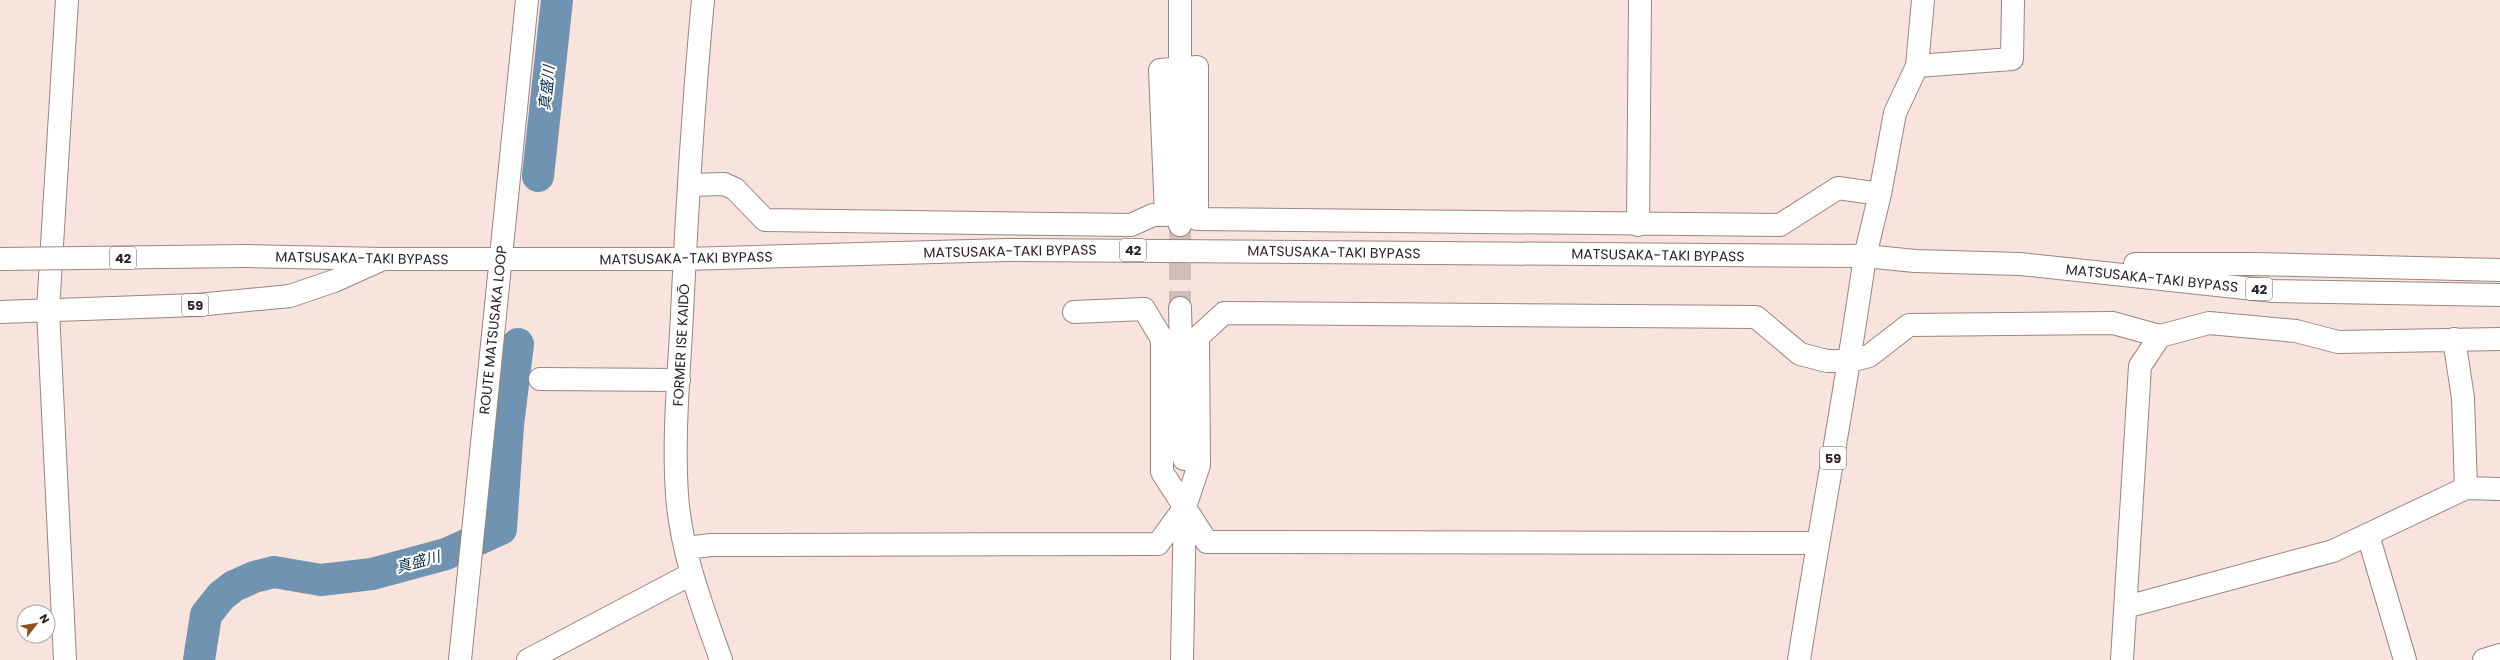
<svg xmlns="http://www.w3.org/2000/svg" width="2500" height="660" font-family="Poppins,'Noto Sans JP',sans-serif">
	<rect width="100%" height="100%" fill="#f8e4dc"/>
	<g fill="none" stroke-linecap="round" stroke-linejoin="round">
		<path stroke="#6f93b0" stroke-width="32" d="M 538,176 L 557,0
			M 199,660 L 206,615 L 221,596 L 234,586 L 254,577 L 274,572 L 321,580 L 372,574 L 446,554 L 501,529 L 508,425 L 518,344"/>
		<path stroke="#cfbdb7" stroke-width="22" stroke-dasharray="22 11" stroke-linecap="butt" d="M 1180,225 L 1180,308"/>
		<defs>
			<path id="minor" d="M 703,0 C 693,105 687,209 682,314 C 679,374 673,435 677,495 C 681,552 702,606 721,660
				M 1180,0 L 1180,225
				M 1917,66 L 2012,59 L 2013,0
				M 689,185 L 724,184 L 735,189 L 765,220 L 1131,225 L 1153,215 L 1166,215 L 1160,70 L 1197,67 L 1197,219 L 1780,225 L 1838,188 L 1880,194
				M 1638,225 L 1640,0
				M 1865,256 L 1880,194 L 1895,113 L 1917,66 L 1923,0
				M 1180,308 L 1184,459
				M 1074,312 L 1144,309 L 1162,339 L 1162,472 L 1207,542 L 1817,543
				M 2454,339 L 2463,398 L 2466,488
				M 540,379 L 679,380
				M 2368,535 L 2405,660
				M 686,548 L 711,545 L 1158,544 L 1185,507 L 1199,465 L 1198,337 L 1224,313 L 1756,317 L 1800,354 L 1827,361 L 1850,361 L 1869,356 L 1909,325 L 2113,323 L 2160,336 L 2209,323 L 2296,331 L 2338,342 L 2500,339
				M 2126,607 L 2333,551 L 2466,488 L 2500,489
				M 65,660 L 48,310 L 67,0
				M 528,660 L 691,574
				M 1182,660 L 1185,505
				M 2122,660 L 2140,366 L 2160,336
				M 2484,660 L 2500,655"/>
			<path id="major" d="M 0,312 L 197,305 L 290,296 L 334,281 L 383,259
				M 460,660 L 527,0
				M 1799,660 C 1820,525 1846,391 1865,256"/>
			<path id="highway" d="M 246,256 L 383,259 L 685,259 L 1007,250 L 1865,256 L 1915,261 L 2020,264 L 2273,291 L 2500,295
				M 2135,264 L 2253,264 L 2500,270"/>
		</defs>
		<use href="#minor" stroke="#98867f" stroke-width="24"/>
		<use href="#major" stroke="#98867f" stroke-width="24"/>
		<use href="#highway" stroke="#98867f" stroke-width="24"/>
		<use href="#minor" stroke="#fff" stroke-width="22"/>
		<use href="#major" stroke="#fff" stroke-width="22"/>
		<use href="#highway" stroke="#fff" stroke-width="22"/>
		<defs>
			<path id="highway-bridge" d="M 0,259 L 246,256"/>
		</defs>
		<use href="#highway-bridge" stroke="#98867f" stroke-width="24" stroke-linecap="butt"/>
		<use href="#highway-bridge" stroke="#fff" stroke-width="22"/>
	</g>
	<g text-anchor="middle" stroke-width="4" stroke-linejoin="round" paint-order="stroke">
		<g fill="#fff" stroke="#6b6564" stroke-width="1">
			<rect x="1120" y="239" width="26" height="22" rx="3"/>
			<rect x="110" y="247" width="26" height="22" rx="3"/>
			<rect x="2246" y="278" width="26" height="22" rx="3"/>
			<rect x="182" y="294" width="26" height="22" rx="3"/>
			<rect x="1820" y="447" width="26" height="22" rx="3"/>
		</g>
		<g font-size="13" font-weight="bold" fill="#2b2321">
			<text x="1133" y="255">42</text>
			<text x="123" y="263">42</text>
			<text x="2259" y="294">42</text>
			<text x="195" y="310">59</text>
			<text x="1833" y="463">59</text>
		</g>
		<g font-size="14" fill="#2b2321" stroke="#fff">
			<text transform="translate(1010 251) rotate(-1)" y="5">MATSUSAKA-TAKI BYPASS</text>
			<text transform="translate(1334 252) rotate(1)" y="5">MATSUSAKA-TAKI BYPASS</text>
			<text transform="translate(1658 255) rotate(1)" y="5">MATSUSAKA-TAKI BYPASS</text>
			<text transform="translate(362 258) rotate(1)" y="5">MATSUSAKA-TAKI BYPASS</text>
			<text transform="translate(686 258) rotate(-1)" y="5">MATSUSAKA-TAKI BYPASS</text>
			<text transform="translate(2152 278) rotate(6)" y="5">MATSUSAKA-TAKI BYPASS</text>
			<text transform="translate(493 330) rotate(-84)" y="5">ROUTE MATSUSAKA LOOP</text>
			<text transform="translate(681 345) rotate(-87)" y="5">FORMER ISE KAIDŌ</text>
		</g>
		<g font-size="15" font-style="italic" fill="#002c49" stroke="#fff">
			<text transform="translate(547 88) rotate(-84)" y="5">真盛川</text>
			<text transform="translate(418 562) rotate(-15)" y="5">真盛川</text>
		</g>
	</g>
	<g transform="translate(36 624) rotate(59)"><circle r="19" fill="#ffffff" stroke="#aaa7a6"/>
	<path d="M0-3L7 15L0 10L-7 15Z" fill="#91511a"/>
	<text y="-6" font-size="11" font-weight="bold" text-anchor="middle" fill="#2b2321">N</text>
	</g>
</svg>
